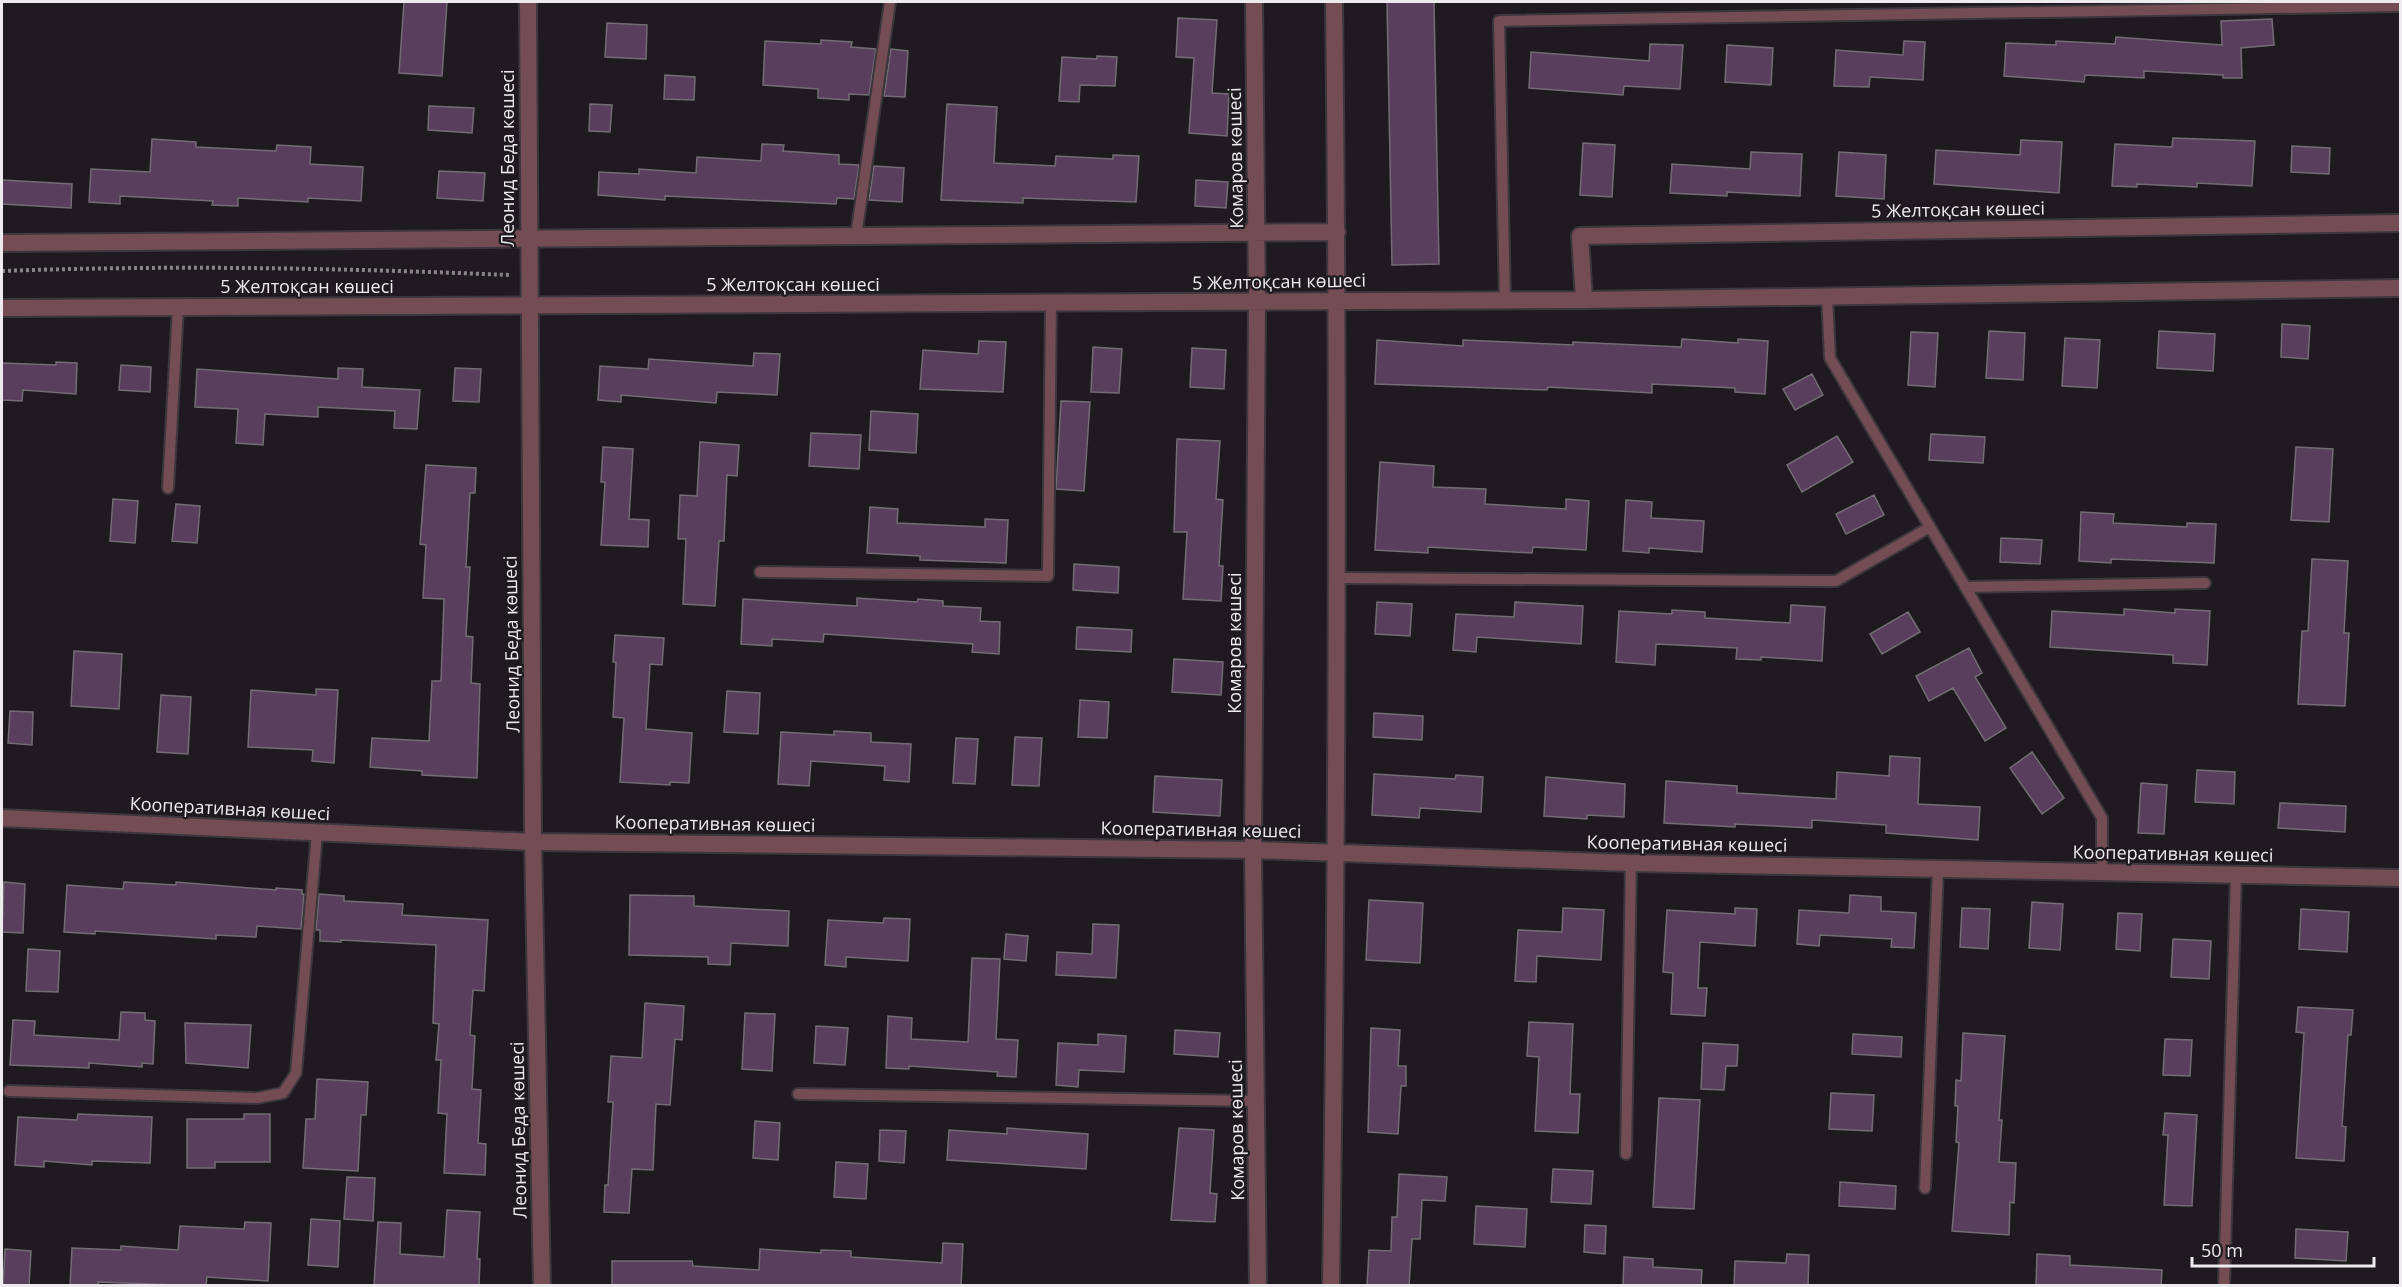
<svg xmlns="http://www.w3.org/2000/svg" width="2402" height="1287" font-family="'Open Sans',sans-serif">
	<rect width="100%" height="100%" fill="#1e1a1f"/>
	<path fill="#593e5e" stroke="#726d73" stroke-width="1.5" d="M 404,2 L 447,2 L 442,76 L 399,73 Z
		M 1387,2 L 1434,2 L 1439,264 L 1392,265 Z
		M 1178,18 L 1217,20 L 1212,93 L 1229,94 L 1227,136 L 1189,133 L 1194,58 L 1176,57 Z
		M 2272,19 L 2274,45 L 2241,48 L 2242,78 L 2223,78 L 2223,75 L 2144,71 L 2144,78 L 2085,75 L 2084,82 L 2004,76 L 2006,43 L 2056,45 L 2056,41 L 2115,44 L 2116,37 L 2222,45 L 2221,21 Z
		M 607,23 L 647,25 L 646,59 L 605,57 Z
		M 821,40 L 852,42 L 851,47 L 876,49 L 869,95 L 849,94 L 849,100 L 818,98 L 818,89 L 763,85 L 765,41 L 821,44 Z
		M 1904,41 L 1925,42 L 1923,80 L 1870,77 L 1869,87 L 1834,86 L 1836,50 L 1903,55 Z
		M 1650,44 L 1683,45 L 1680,89 L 1624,86 L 1623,95 L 1529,88 L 1531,52 L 1649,61 Z
		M 1727,45 L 1773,48 L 1771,85 L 1725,82 Z
		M 891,49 L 908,51 L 905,97 L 884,96 Z
		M 1097,56 L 1117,57 L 1115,86 L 1080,85 L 1079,102 L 1059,101 L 1062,57 L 1097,59 Z
		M 665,75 L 695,77 L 694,100 L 664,99 Z
		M 590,104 L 612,105 L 610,132 L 589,131 Z
		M 947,104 L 997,107 L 994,163 L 1055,166 L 1056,156 L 1113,159 L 1113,155 L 1139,156 L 1136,202 L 1023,198 L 1023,203 L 941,200 Z
		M 429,106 L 474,108 L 472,133 L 428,130 Z
		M 2173,138 L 2255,141 L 2252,186 L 2197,183 L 2197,187 L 2137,184 L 2137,187 L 2112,186 L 2115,144 L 2172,147 Z
		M 152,139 L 196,142 L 196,147 L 276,151 L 277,145 L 311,147 L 310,164 L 363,167 L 361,201 L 308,198 L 308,202 L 238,198 L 238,206 L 212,205 L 213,201 L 120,196 L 120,204 L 89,202 L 91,169 L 150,172 Z
		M 2021,140 L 2062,142 L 2059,193 L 1934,184 L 1936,150 L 2020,155 Z
		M 1583,143 L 1615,145 L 1612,197 L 1580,195 Z
		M 762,144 L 784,145 L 783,151 L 839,155 L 839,164 L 859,165 L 854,199 L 837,198 L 836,204 L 665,196 L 665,200 L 598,195 L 599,172 L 639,174 L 639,169 L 696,173 L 697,157 L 761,161 Z
		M 2292,146 L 2330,148 L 2329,174 L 2291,172 Z
		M 1751,152 L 1802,154 L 1800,196 L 1727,192 L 1727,196 L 1670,193 L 1672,164 L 1750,169 Z
		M 1839,152 L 1886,155 L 1884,199 L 1836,196 Z
		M 874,166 L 904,168 L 902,202 L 869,200 Z
		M 439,171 L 485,173 L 483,201 L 437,198 Z
		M 2,180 L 72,184 L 71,208 L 2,204 Z
		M 1196,180 L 1228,182 L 1226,208 L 1195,206 Z
		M 2282,324 L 2310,326 L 2308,359 L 2281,357 Z
		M 1989,331 L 2025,333 L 2023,380 L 1986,378 Z
		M 2159,331 L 2215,334 L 2213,371 L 2157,368 Z
		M 1911,332 L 1938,333 L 1935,387 L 1908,385 Z
		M 2065,338 L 2100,340 L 2097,388 L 2062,386 Z
		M 1682,339 L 1738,343 L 1738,339 L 1768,341 L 1765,394 L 1735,392 L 1735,388 L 1652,384 L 1652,393 L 1548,387 L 1547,390 L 1375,384 L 1377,340 L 1463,346 L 1463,340 L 1573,345 L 1573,342 L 1681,347 Z
		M 979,341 L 1006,342 L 1003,392 L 920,389 L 923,350 L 978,354 Z
		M 1093,347 L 1122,349 L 1119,393 L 1091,392 Z
		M 1192,348 L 1226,350 L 1224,389 L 1190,387 Z
		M 754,353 L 780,354 L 777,395 L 717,392 L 716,403 L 621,395 L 621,402 L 598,400 L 600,366 L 648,369 L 649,359 L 753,366 Z
		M 56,362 L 77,363 L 76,394 L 23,390 L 22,401 L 2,400 L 2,363 L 56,365 Z
		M 121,365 L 151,367 L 150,392 L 119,390 Z
		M 338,368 L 363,369 L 362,387 L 420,390 L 417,429 L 394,428 L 395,411 L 318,407 L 318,417 L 265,414 L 263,445 L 236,443 L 238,409 L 195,407 L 197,369 L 338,379 Z
		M 455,368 L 481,369 L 479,402 L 453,401 Z
		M 1812,374 L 1823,395 L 1795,410 L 1783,389 Z
		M 1061,401 L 1090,402 L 1084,491 L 1056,489 Z
		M 871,411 L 918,414 L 916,453 L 869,450 Z
		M 811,433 L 861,435 L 859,469 L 809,466 Z
		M 1931,434 L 1985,437 L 1983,463 L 1929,460 Z
		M 1837,436 L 1853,462 L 1802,492 L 1787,465 Z
		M 1177,439 L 1220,441 L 1216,499 L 1223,500 L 1219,566 L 1223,566 L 1221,601 L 1183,599 L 1187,532 L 1174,532 Z
		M 700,442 L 739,445 L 737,476 L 727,475 L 724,541 L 719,541 L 715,606 L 683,604 L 686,539 L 678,539 L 680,495 L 697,496 Z
		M 603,447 L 633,449 L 629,519 L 649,520 L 648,547 L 601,545 L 605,482 L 601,482 Z
		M 2296,447 L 2333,449 L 2329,522 L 2291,520 Z
		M 1380,462 L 1434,466 L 1433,487 L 1486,489 L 1485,504 L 1566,509 L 1566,499 L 1589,501 L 1586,550 L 1533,547 L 1532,553 L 1428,547 L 1428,553 L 1375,550 Z
		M 426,465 L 476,468 L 475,493 L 470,493 L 466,567 L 470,567 L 466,636 L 473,637 L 471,683 L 480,684 L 477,778 L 422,775 L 422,771 L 370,767 L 372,738 L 429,741 L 432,681 L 441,681 L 444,599 L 423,598 L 426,545 L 420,544 Z
		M 1874,495 L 1884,515 L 1846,534 L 1836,514 Z
		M 113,499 L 138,501 L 135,543 L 110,541 Z
		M 1626,500 L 1652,502 L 1651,518 L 1704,521 L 1702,552 L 1649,548 L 1649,553 L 1623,551 Z
		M 176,504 L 200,506 L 197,543 L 172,541 Z
		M 870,507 L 898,509 L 897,523 L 985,527 L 985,519 L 1008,520 L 1006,563 L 920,560 L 920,556 L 867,553 Z
		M 2081,512 L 2114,514 L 2113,523 L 2187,527 L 2187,523 L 2216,524 L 2214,563 L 2111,559 L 2111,563 L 2079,561 Z
		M 2001,538 L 2042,540 L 2040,564 L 2000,562 Z
		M 2312,559 L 2348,561 L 2344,633 L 2349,633 L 2345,706 L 2298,704 L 2302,631 L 2308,631 Z
		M 1074,564 L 1119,567 L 1118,593 L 1073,590 Z
		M 857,598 L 917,602 L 918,599 L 943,601 L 943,606 L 981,608 L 980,621 L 1000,622 L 999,654 L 972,652 L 973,644 L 824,634 L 823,642 L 772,639 L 772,646 L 741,644 L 743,599 L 857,606 Z
		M 1377,602 L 1412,604 L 1410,636 L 1375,634 Z
		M 1515,602 L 1583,606 L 1581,644 L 1477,637 L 1476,652 L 1453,650 L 1456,614 L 1514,617 Z
		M 1791,605 L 1825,607 L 1822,661 L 1761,657 L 1761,660 L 1736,659 L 1737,648 L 1656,644 L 1655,665 L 1616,662 L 1619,611 L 1672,614 L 1672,610 L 1705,612 L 1705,618 L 1790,623 Z
		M 2124,609 L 2175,613 L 2175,609 L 2210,611 L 2207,665 L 2173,663 L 2173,655 L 2050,647 L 2052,611 L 2124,615 Z
		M 1908,612 L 1920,632 L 1882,654 L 1870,634 Z
		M 1077,627 L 1132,630 L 1131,652 L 1076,649 Z
		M 615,635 L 664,638 L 662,665 L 650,664 L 646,729 L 692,733 L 689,783 L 670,782 L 670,785 L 620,782 L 624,718 L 613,717 L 616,662 L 613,662 Z
		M 1969,648 L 1982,673 L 1975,677 L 2006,728 L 1985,741 L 1953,688 L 1929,701 L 1916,676 Z
		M 74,651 L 122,654 L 119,709 L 71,706 Z
		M 1174,659 L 1223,662 L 1221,695 L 1172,692 Z
		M 316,689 L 338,690 L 334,763 L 312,761 L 313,750 L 248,747 L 251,690 L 316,695 Z
		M 727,691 L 760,693 L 758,734 L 724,732 Z
		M 161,695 L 191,697 L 188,754 L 157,752 Z
		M 1080,700 L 1109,702 L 1107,738 L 1078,737 Z
		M 10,711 L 33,712 L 32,745 L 8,743 Z
		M 1374,713 L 1423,716 L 1422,740 L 1373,737 Z
		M 834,731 L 871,733 L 871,742 L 911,744 L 909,782 L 884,780 L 885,766 L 811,761 L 809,786 L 778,784 L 781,732 L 834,735 Z
		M 1015,737 L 1042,738 L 1039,786 L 1012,785 Z
		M 956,738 L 978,739 L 975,784 L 953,783 Z
		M 2032,752 L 2064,798 L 2042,814 L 2010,768 Z
		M 1890,756 L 1920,758 L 1918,804 L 1980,807 L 1978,840 L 1886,833 L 1886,825 L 1812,820 L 1812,828 L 1735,824 L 1735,827 L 1664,823 L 1666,781 L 1737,786 L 1737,793 L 1836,799 L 1837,772 L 1889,776 Z
		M 2197,770 L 2235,772 L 2234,804 L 2195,802 Z
		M 1374,774 L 1455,779 L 1456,775 L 1483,777 L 1481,812 L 1420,808 L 1419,818 L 1372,815 Z
		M 1155,776 L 1222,780 L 1220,816 L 1153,812 Z
		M 1546,777 L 1625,784 L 1624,817 L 1587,815 L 1587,819 L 1544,816 Z
		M 2141,783 L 2167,785 L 2164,834 L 2138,833 Z
		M 2280,803 L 2346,806 L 2345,832 L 2278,828 Z
		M 4,882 L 25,884 L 23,933 L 2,932 Z
		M 124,882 L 176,885 L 176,882 L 276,890 L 276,888 L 302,890 L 302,894 L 304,894 L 301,929 L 257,926 L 256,937 L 216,935 L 216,939 L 95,931 L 95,934 L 64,932 L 67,885 L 123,889 Z
		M 319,894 L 344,896 L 344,901 L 403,904 L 402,915 L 488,920 L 484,991 L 473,990 L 470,1035 L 475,1036 L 472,1089 L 481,1090 L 478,1143 L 486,1144 L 485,1175 L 444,1173 L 447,1114 L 438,1113 L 441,1060 L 436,1060 L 439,1024 L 433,1023 L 436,945 L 341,940 L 341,942 L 320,941 L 320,930 L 316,930 Z
		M 630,895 L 694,896 L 694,906 L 789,911 L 788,946 L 731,943 L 730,965 L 708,964 L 708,957 L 629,955 Z
		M 1850,895 L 1881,897 L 1881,911 L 1916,913 L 1914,948 L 1891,947 L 1892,939 L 1820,935 L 1819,946 L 1797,944 L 1799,910 L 1849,913 Z
		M 1369,900 L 1423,903 L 1420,963 L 1366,960 Z
		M 2032,902 L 2063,904 L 2060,950 L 2029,948 Z
		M 1563,908 L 1604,910 L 1601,960 L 1537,956 L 1536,982 L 1515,981 L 1518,930 L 1562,932 Z
		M 1735,908 L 1757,909 L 1755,946 L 1700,942 L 1698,988 L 1707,988 L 1705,1016 L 1671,1014 L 1673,973 L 1663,972 L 1667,910 L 1735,914 Z
		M 1962,908 L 1990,909 L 1988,949 L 1960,947 Z
		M 2301,909 L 2349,912 L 2347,952 L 2299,949 Z
		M 2118,913 L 2142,914 L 2140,951 L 2116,949 Z
		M 884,918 L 910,919 L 908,961 L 846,957 L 846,967 L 825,965 L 828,920 L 883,923 Z
		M 1093,924 L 1119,925 L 1116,978 L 1056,975 L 1057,952 L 1092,954 Z
		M 1006,934 L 1028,936 L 1026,961 L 1004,959 Z
		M 2173,939 L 2211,941 L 2209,979 L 2171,977 Z
		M 28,949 L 60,951 L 58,992 L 26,991 Z
		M 972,958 L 1000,959 L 996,1039 L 1018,1040 L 1016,1077 L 997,1076 L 998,1072 L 909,1066 L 909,1069 L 886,1068 L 888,1016 L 912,1018 L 911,1039 L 968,1042 Z
		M 645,1003 L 684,1006 L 682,1040 L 675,1039 L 670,1105 L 656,1104 L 653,1170 L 632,1169 L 629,1213 L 604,1212 L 605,1185 L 608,1185 L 613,1102 L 608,1102 L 611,1056 L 642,1058 Z
		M 2298,1007 L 2353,1010 L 2351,1035 L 2348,1035 L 2342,1126 L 2346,1127 L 2344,1161 L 2296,1158 L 2304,1033 L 2296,1032 Z
		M 121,1012 L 145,1013 L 145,1020 L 155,1021 L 153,1064 L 142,1063 L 142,1067 L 89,1063 L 89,1068 L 10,1065 L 13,1020 L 35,1021 L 34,1035 L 119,1040 Z
		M 745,1013 L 775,1014 L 772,1071 L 742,1069 Z
		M 1529,1022 L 1573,1024 L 1570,1094 L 1580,1094 L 1578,1133 L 1535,1131 L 1539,1057 L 1527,1056 Z
		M 185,1023 L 251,1025 L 248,1068 L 186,1063 Z
		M 816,1026 L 848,1028 L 845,1065 L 814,1063 Z
		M 1371,1028 L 1400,1030 L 1398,1066 L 1406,1066 L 1406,1086 L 1401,1086 L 1398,1134 L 1368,1132 Z
		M 1175,1030 L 1220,1033 L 1218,1057 L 1174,1054 Z
		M 1963,1033 L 2005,1036 L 1999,1120 L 2002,1120 L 1999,1162 L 2016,1163 L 2014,1203 L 2010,1202 L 2009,1235 L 1952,1231 L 1959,1143 L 1956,1142 L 1958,1106 L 1955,1106 L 1956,1080 L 1961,1081 Z
		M 1098,1034 L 1126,1036 L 1124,1072 L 1079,1070 L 1078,1087 L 1056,1085 L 1058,1043 L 1098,1045 Z
		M 1853,1034 L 1902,1037 L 1901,1057 L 1852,1054 Z
		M 2165,1039 L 2192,1040 L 2190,1076 L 2163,1075 Z
		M 1703,1043 L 1738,1045 L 1737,1066 L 1726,1066 L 1724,1090 L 1701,1089 Z
		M 317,1079 L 368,1082 L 366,1115 L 361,1115 L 358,1171 L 303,1168 L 306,1119 L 315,1119 Z
		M 1831,1093 L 1874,1095 L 1872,1131 L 1829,1129 Z
		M 1659,1098 L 1700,1100 L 1694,1209 L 1653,1207 Z
		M 2165,1113 L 2197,1115 L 2192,1206 L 2164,1205 L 2168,1135 L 2163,1135 Z
		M 78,1114 L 152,1117 L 150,1163 L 92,1161 L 92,1165 L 44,1161 L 44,1167 L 15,1165 L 18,1117 L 77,1120 Z
		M 244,1114 L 270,1114 L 270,1162 L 215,1162 L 215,1168 L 187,1168 L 187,1119 L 244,1119 Z
		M 755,1121 L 780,1123 L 778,1160 L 753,1158 Z
		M 1007,1128 L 1088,1134 L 1086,1169 L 947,1160 L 949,1130 L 1007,1134 Z
		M 1179,1128 L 1214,1130 L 1210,1193 L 1217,1194 L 1215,1222 L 1171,1220 Z
		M 880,1130 L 906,1131 L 904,1163 L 879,1161 Z
		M 836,1162 L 868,1164 L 866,1199 L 834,1197 Z
		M 1553,1169 L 1593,1171 L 1591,1204 L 1551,1202 Z
		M 1399,1174 L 1447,1177 L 1445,1201 L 1422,1200 L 1420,1239 L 1412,1239 L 1409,1286 L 1367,1286 L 1369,1250 L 1391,1251 L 1392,1217 L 1397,1217 Z
		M 347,1177 L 375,1178 L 373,1221 L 344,1219 Z
		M 1840,1182 L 1896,1186 L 1895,1209 L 1839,1206 Z
		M 1476,1206 L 1527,1209 L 1525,1247 L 1474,1244 Z
		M 447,1210 L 480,1212 L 477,1259 L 480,1259 L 479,1286 L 374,1286 L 378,1222 L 401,1223 L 400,1254 L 444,1257 Z
		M 311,1219 L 340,1221 L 338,1267 L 308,1265 Z
		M 245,1222 L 271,1223 L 268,1281 L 207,1277 L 206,1286 L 98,1282 L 98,1286 L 70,1286 L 72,1248 L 121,1250 L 121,1246 L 178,1250 L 180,1226 L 244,1229 Z
		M 1585,1225 L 1606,1226 L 1605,1254 L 1584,1252 Z
		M 2296,1229 L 2348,1232 L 2346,1261 L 2295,1258 Z
		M 943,1243 L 963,1244 L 961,1286 L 612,1286 L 612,1261 L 692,1261 L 693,1266 L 759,1270 L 760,1249 L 821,1253 L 821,1250 L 851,1251 L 851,1257 L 942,1263 Z
		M 5,1249 L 31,1251 L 29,1286 L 3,1285 Z
		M 1787,1254 L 1809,1255 L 1808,1286 L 1734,1286 L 1735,1261 L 1786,1263 Z
		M 2037,1254 L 2070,1256 L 2070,1265 L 2162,1270 L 2161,1286 L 2036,1286 Z
		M 1624,1257 L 1653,1259 L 1653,1267 L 1702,1270 L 1701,1286 L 1623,1286 Z"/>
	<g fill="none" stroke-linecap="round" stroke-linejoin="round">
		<defs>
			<path id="service" d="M 856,236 L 890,2
				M 1827,296 L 1830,358 L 2102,818 L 2102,872
				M 1505,300 L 1499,21 L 2400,6
				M 168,488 L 178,307
				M 760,572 L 1048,576 L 1051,303
				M 1337,578 L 1836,581 L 1930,527
				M 1965,587 L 2205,583
				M 9,1091 L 257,1098 L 283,1093 L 296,1073 L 317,833
				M 798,1094 L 1256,1101
				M 1626,1154 L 1631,863
				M 1925,1188 L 1938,869
				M 2224,1286 L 2236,875"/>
			<path id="minor" d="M 1254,2 L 1257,302 L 1253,850 L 1258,1286
				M 2,243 L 1337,232
				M 1584,300 L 1580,236 L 2400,223
				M 2,308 L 1584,300 L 2400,288
				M 2,818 L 533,842 L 1253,850 L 1631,863 L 2400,878
				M 1331,1286 C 1337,857 1339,430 1334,2"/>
			<path id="tertiary" d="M 528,2 L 533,842 L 542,1286"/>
		</defs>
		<use href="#service" stroke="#3b373c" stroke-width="14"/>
		<use href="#minor" stroke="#3b373c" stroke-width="20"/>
		<use href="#tertiary" stroke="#3b373c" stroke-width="20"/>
		<path stroke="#888589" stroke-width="4" stroke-dasharray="3 3" stroke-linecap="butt" d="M 2,271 C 171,265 340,268 509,275"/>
		<use href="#service" stroke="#744c54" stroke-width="10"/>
		<use href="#minor" stroke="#744c54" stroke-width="16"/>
		<use href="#tertiary" stroke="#744c54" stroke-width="16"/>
	</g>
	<g text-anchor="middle" stroke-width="4.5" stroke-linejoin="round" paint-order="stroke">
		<g font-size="18" fill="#eeebee" stroke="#1e1a1f">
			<text transform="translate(508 158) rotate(-90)" y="6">Леонид Беда көшесі</text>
			<text transform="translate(1236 158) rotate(-91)" y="6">Комаров көшесі</text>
			<text transform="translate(1958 210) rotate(-1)" y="6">5 Желтоқсан көшесі</text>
			<text transform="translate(1279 282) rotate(-1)" y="6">5 Желтоқсан көшесі</text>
			<text x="793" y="291">5 Желтоқсан көшесі</text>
			<text x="307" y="293">5 Желтоқсан көшесі</text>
			<text transform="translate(1235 643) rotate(-90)" y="6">Комаров көшесі</text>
			<text transform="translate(512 644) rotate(-91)" y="6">Леонид Беда көшесі</text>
			<text transform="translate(230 809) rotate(3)" y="6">Кооперативная көшесі</text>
			<text transform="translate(715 824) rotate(1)" y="6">Кооперативная көшесі</text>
			<text transform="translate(1201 830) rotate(1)" y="6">Кооперативная көшесі</text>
			<text transform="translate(1687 844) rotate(1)" y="6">Кооперативная көшесі</text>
			<text transform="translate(2173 854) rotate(1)" y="6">Кооперативная көшесі</text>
			<text transform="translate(519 1130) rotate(-91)" y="6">Леонид Беда көшесі</text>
			<text transform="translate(1237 1130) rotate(-91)" y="6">Комаров көшесі</text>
		</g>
	</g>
	<rect width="2402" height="1287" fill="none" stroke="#eeebee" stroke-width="6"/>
	<path d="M2192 1257v9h182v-9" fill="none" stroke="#eeebee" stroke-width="3"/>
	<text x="2201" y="1257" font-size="18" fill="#eeebee" stroke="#1e1a1f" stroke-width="4.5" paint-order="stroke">50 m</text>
</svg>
